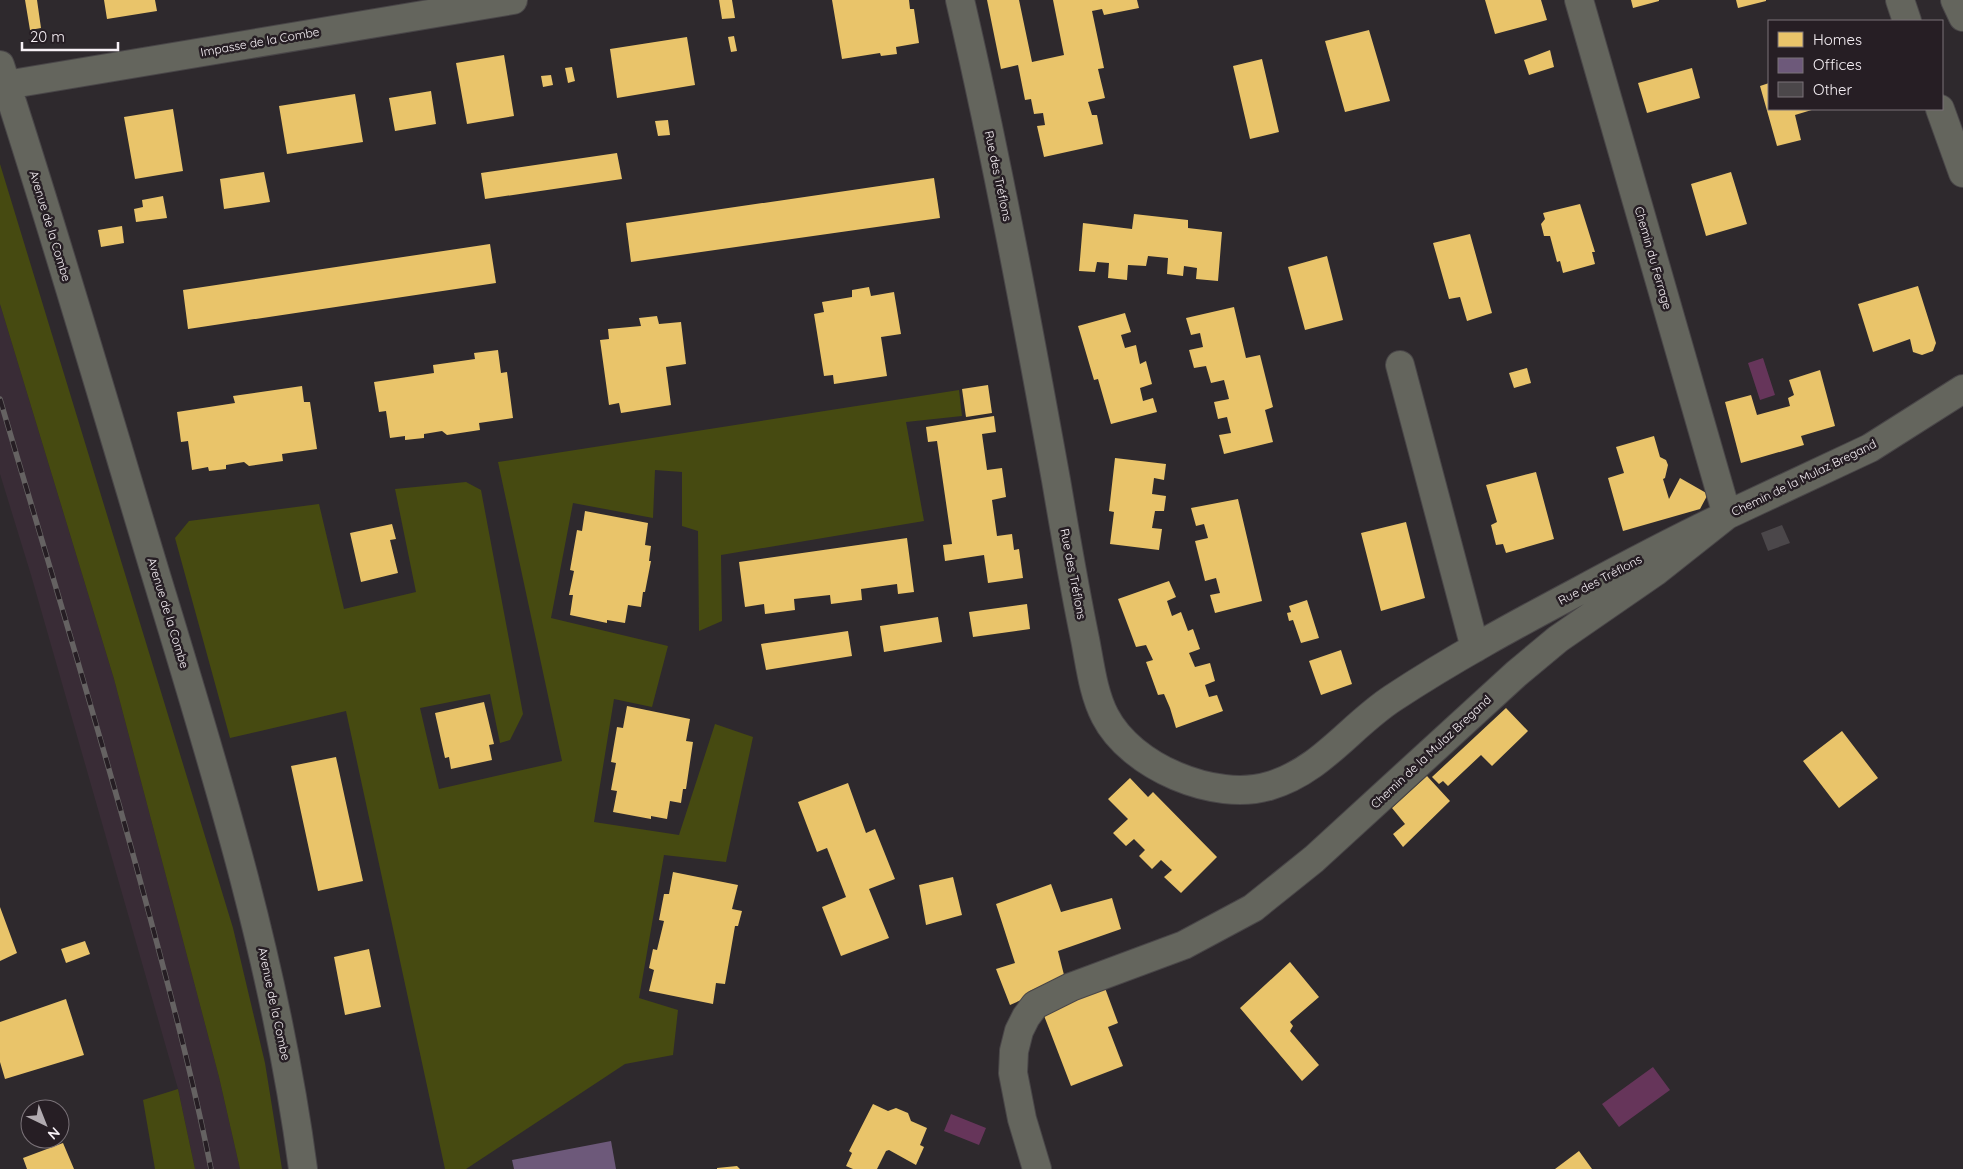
<svg xmlns="http://www.w3.org/2000/svg" width="1963" height="1169" font-family="Quicksand,sans-serif">
	<rect width="100%" height="100%" fill="#2e292d"/>
	<path fill="#392c36" d="M 0,304 L 114,679 L 219,1077 L 240,1169 L 195,1169 L 178,1089 L 31,575 L 0,474 Z"/>
	<path fill="#464a11" d="M 0,164 L 233,928 L 265,1063 L 282,1169 L 240,1169 L 219,1077 L 114,679 L 0,304 Z
		M 959,390 L 962,416 L 906,422 L 924,521 L 721,555 L 722,621 L 699,631 L 698,531 L 682,526 L 682,472 L 655,470 L 653,518 L 573,503 L 551,618 L 668,646 L 652,707 L 614,699 L 594,822 L 679,835 L 715,724 L 753,737 L 726,862 L 664,855 L 639,998 L 678,1010 L 673,1055 L 625,1064 L 466,1169 L 445,1169 L 346,711 L 230,738 L 175,538 L 189,521 L 319,504 L 344,609 L 416,592 L 395,489 L 466,482 L 481,490 L 523,714 L 510,740 L 500,743 L 490,694 L 420,708 L 439,789 L 562,761 L 498,462 Z
		M 178,1089 L 195,1169 L 155,1169 L 143,1100 Z"/>
	<path fill="#66355a" d="M 1763,358 L 1775,395 L 1760,400 L 1748,363 Z
		M 1653,1067 L 1670,1090 L 1619,1127 L 1602,1104 Z
		M 951,1114 L 986,1128 L 979,1145 L 944,1131 Z"/>
	<path fill="#e9c46a" d="M 25,0 L 37,0 L 41,28 L 30,30 Z
		M 104,0 L 155,0 L 157,11 L 107,19 Z
		M 719,0 L 732,0 L 735,18 L 722,19 Z
		M 832,0 L 909,0 L 910,9 L 914,9 L 919,43 L 896,47 L 897,54 L 881,56 L 880,53 L 842,59 Z
		M 987,0 L 1019,0 L 1032,62 L 1064,55 L 1053,0 L 1137,0 L 1139,8 L 1104,15 L 1102,9 L 1092,11 L 1104,68 L 1098,69 L 1105,98 L 1088,102 L 1092,115 L 1097,115 L 1103,144 L 1044,157 L 1037,126 L 1045,125 L 1043,113 L 1034,114 L 1031,99 L 1025,100 L 1018,65 L 1001,69 Z
		M 1485,0 L 1541,0 L 1547,20 L 1495,34 Z
		M 1631,0 L 1659,0 L 1659,1 L 1633,8 Z
		M 1736,0 L 1766,0 L 1766,1 L 1738,8 Z
		M 1369,30 L 1390,101 L 1345,112 L 1325,41 Z
		M 734,36 L 737,51 L 731,52 L 728,37 Z
		M 687,37 L 695,85 L 617,98 L 610,49 Z
		M 1550,50 L 1554,67 L 1529,75 L 1524,60 Z
		M 504,55 L 514,116 L 467,124 L 456,63 Z
		M 1262,59 L 1279,132 L 1250,139 L 1233,66 Z
		M 572,67 L 575,81 L 568,83 L 565,68 Z
		M 1692,68 L 1700,98 L 1647,113 L 1638,83 Z
		M 551,75 L 553,85 L 543,87 L 541,76 Z
		M 1769,83 L 1769,109 L 1815,109 L 1795,115 L 1801,140 L 1777,146 L 1760,86 Z
		M 431,91 L 436,124 L 395,131 L 389,98 Z
		M 355,94 L 363,142 L 287,154 L 279,106 Z
		M 173,109 L 183,171 L 135,179 L 124,117 Z
		M 668,120 L 670,135 L 658,136 L 655,121 Z
		M 617,153 L 622,179 L 485,199 L 481,173 Z
		M 264,172 L 270,202 L 224,209 L 220,179 Z
		M 1731,172 L 1747,224 L 1706,236 L 1691,184 Z
		M 934,178 L 940,218 L 631,262 L 626,223 Z
		M 163,196 L 167,218 L 136,222 L 134,209 L 143,207 L 142,200 Z
		M 1580,204 L 1595,252 L 1592,252 L 1595,264 L 1563,273 L 1560,261 L 1557,262 L 1550,236 L 1544,236 L 1541,224 L 1545,219 L 1543,213 Z
		M 1134,214 L 1188,220 L 1188,228 L 1222,232 L 1218,281 L 1196,279 L 1197,268 L 1184,266 L 1183,276 L 1167,274 L 1168,258 L 1148,256 L 1146,266 L 1128,265 L 1127,280 L 1108,278 L 1109,263 L 1097,262 L 1095,272 L 1079,271 L 1083,223 L 1132,229 Z
		M 122,226 L 124,243 L 101,247 L 98,230 Z
		M 1470,234 L 1492,313 L 1467,321 L 1460,297 L 1449,299 L 1433,243 Z
		M 490,244 L 496,283 L 188,329 L 183,290 Z
		M 1327,256 L 1343,320 L 1305,330 L 1288,267 Z
		M 1918,286 L 1936,343 L 1933,351 L 1922,355 L 1913,352 L 1910,339 L 1873,352 L 1858,304 Z
		M 869,287 L 871,296 L 894,292 L 901,334 L 881,337 L 887,376 L 834,384 L 833,375 L 824,376 L 814,314 L 824,312 L 822,302 L 852,297 L 852,290 Z
		M 1234,307 L 1246,358 L 1260,355 L 1273,407 L 1265,410 L 1273,442 L 1224,454 L 1219,435 L 1231,433 L 1227,417 L 1218,419 L 1214,402 L 1229,399 L 1224,380 L 1211,383 L 1206,366 L 1194,368 L 1189,350 L 1203,347 L 1200,333 L 1191,335 L 1186,318 Z
		M 1125,313 L 1131,332 L 1121,335 L 1125,348 L 1136,345 L 1140,364 L 1146,361 L 1152,384 L 1140,388 L 1143,401 L 1153,398 L 1157,412 L 1111,424 L 1098,379 L 1094,380 L 1078,326 Z
		M 657,316 L 659,324 L 681,322 L 686,364 L 666,367 L 671,405 L 621,413 L 619,403 L 609,405 L 600,340 L 609,339 L 608,329 L 641,326 L 639,318 Z
		M 498,350 L 501,373 L 507,372 L 513,418 L 479,423 L 480,430 L 447,435 L 442,431 L 424,434 L 424,438 L 405,440 L 405,436 L 390,438 L 386,411 L 379,412 L 374,382 L 434,373 L 433,365 L 475,359 L 474,353 Z
		M 1527,368 L 1531,383 L 1514,388 L 1509,373 Z
		M 1820,370 L 1835,426 L 1801,436 L 1804,445 L 1741,463 L 1725,402 L 1751,395 L 1757,415 L 1790,406 L 1788,398 L 1794,395 L 1789,380 Z
		M 988,385 L 992,413 L 966,417 L 962,389 Z
		M 302,386 L 304,402 L 310,402 L 317,449 L 282,454 L 283,461 L 249,466 L 244,462 L 226,465 L 226,469 L 209,471 L 208,467 L 192,470 L 188,441 L 181,442 L 177,412 L 235,403 L 233,396 Z
		M 994,416 L 996,432 L 982,434 L 987,470 L 1002,468 L 1006,497 L 992,500 L 997,536 L 1012,534 L 1014,550 L 1019,549 L 1023,578 L 988,583 L 984,555 L 945,561 L 943,545 L 952,544 L 937,441 L 928,442 L 926,427 Z
		M 1654,436 L 1660,457 L 1666,460 L 1668,465 L 1665,478 L 1663,479 L 1669,499 L 1680,478 L 1708,494 L 1700,509 L 1623,531 L 1608,478 L 1624,473 L 1616,447 Z
		M 1115,458 L 1166,464 L 1164,480 L 1154,478 L 1152,494 L 1166,496 L 1164,511 L 1155,511 L 1152,528 L 1162,529 L 1159,550 L 1110,544 L 1114,512 L 1109,511 Z
		M 1536,472 L 1554,539 L 1506,553 L 1503,544 L 1496,545 L 1491,525 L 1497,522 L 1486,485 Z
		M 1238,499 L 1262,601 L 1215,613 L 1210,595 L 1220,593 L 1216,578 L 1205,581 L 1195,541 L 1208,538 L 1204,524 L 1196,526 L 1191,508 Z
		M 585,511 L 648,523 L 645,545 L 651,546 L 649,561 L 651,561 L 645,592 L 643,592 L 641,607 L 628,605 L 625,623 L 607,620 L 607,623 L 570,615 L 573,595 L 569,595 L 574,571 L 570,570 L 577,530 L 582,531 Z
		M 1406,522 L 1425,598 L 1381,611 L 1361,533 Z
		M 392,524 L 396,539 L 390,540 L 398,573 L 361,582 L 350,533 Z
		M 907,538 L 914,592 L 898,594 L 897,584 L 861,589 L 862,600 L 831,604 L 830,595 L 794,599 L 795,610 L 765,614 L 764,604 L 745,607 L 739,562 Z
		M 1169,581 L 1176,597 L 1167,601 L 1172,616 L 1181,612 L 1188,631 L 1193,629 L 1200,649 L 1189,653 L 1195,667 L 1210,663 L 1215,681 L 1205,685 L 1209,697 L 1217,695 L 1223,711 L 1176,728 L 1170,708 L 1164,694 L 1158,695 L 1146,662 L 1153,660 L 1146,645 L 1136,647 L 1118,599 Z
		M 1307,600 L 1319,638 L 1301,643 L 1293,620 L 1289,621 L 1287,613 L 1291,612 L 1289,606 Z
		M 1027,604 L 1030,629 L 973,637 L 969,612 Z
		M 938,617 L 942,642 L 884,652 L 880,626 Z
		M 848,631 L 852,656 L 766,670 L 761,644 Z
		M 1341,650 L 1352,684 L 1321,695 L 1309,661 Z
		M 484,702 L 494,744 L 489,745 L 492,760 L 451,769 L 449,757 L 445,758 L 435,713 Z
		M 627,706 L 690,719 L 686,741 L 693,742 L 686,789 L 683,789 L 681,803 L 670,801 L 667,819 L 651,816 L 651,819 L 613,812 L 617,791 L 611,790 L 616,763 L 611,762 L 617,727 L 623,728 Z
		M 1506,708 L 1528,731 L 1492,766 L 1481,755 L 1448,786 L 1443,781 L 1439,784 L 1432,777 Z
		M 1842,731 L 1878,778 L 1839,808 L 1803,761 Z
		M 336,757 L 363,881 L 318,891 L 291,766 Z
		M 1427,776 L 1450,801 L 1403,847 L 1393,834 L 1405,824 L 1392,808 Z
		M 1130,778 L 1148,797 L 1153,792 L 1217,857 L 1181,893 L 1164,877 L 1172,870 L 1161,860 L 1152,869 L 1139,856 L 1145,850 L 1134,839 L 1126,846 L 1113,833 L 1128,819 L 1108,799 Z
		M 848,783 L 866,833 L 875,829 L 895,879 L 869,889 L 889,938 L 841,956 L 822,907 L 846,897 L 827,848 L 817,852 L 798,802 Z
		M 673,872 L 738,885 L 732,909 L 742,911 L 738,926 L 735,926 L 725,984 L 716,983 L 713,1004 L 649,991 L 654,970 L 649,968 L 653,949 L 657,950 L 664,921 L 659,920 L 664,894 L 669,894 Z
		M 953,877 L 962,915 L 926,925 L 919,885 Z
		M 1051,884 L 1061,912 L 1112,898 L 1121,929 L 1058,951 L 1064,975 L 1030,991 L 1030,996 L 1010,1005 L 996,969 L 1015,963 L 996,904 Z
		M 0,907 L 17,953 L 0,961 Z
		M 85,941 L 90,954 L 66,963 L 61,949 Z
		M 369,949 L 381,1007 L 345,1015 L 334,957 Z
		M 1290,962 L 1319,997 L 1290,1022 L 1293,1026 L 1290,1031 L 1319,1065 L 1302,1081 L 1240,1008 Z
		M 1105,988 L 1118,1023 L 1108,1027 L 1123,1066 L 1071,1086 L 1043,1013 Z
		M 66,999 L 84,1055 L 5,1079 L 0,1062 L 0,1022 Z
		M 873,1104 L 888,1111 L 896,1108 L 908,1113 L 911,1121 L 927,1128 L 920,1145 L 924,1147 L 916,1165 L 889,1150 L 886,1151 L 877,1169 L 853,1169 L 846,1166 L 852,1153 L 849,1151 Z
		M 63,1143 L 74,1169 L 27,1169 L 23,1158 Z
		M 1579,1151 L 1592,1169 L 1555,1169 Z
		M 737,1166 L 740,1169 L 717,1169 L 717,1168 Z"/>
	<path fill="#6d597a" d="M 611,1141 L 616,1169 L 514,1169 L 512,1160 Z"/>
	<path fill="#4b474a" d="M 1782,525 L 1790,543 L 1768,551 L 1761,533 Z"/>
	<g fill="none" stroke-linecap="round" stroke-linejoin="round">
		<defs>
			<path id="minor" d="M 960,0 C 997,159 1027,320 1056,480 C 1065,533 1074,586 1085,639 C 1090,664 1093,693 1105,716 C 1131,767 1215,802 1269,786 C 1321,771 1350,726 1393,698 C 1452,659 1515,625 1577,592 C 1627,565 1676,539 1727,515
				M 1579,0 L 1727,515
				M 1900,0 L 1907,21
				M 1955,0 L 1963,17
				M 0,65 C 55,233 104,403 155,572 C 215,769 276,964 303,1169
				M 6,85 L 513,0
				M 1940,109 L 1963,173
				M 1400,365 L 1475,648
				M 1037,1169 L 1022,1119 L 1013,1073 L 1014,1051 L 1019,1031 L 1026,1017 L 1035,1005 L 1071,987 L 1184,945 L 1253,908 L 1314,859 L 1516,674 L 1558,639 L 1655,572 L 1727,515 L 1870,448 L 1963,389"/>
		</defs>
		<use href="#minor" stroke="#494648" stroke-width="30"/>
		<use href="#minor" stroke="#64655d" stroke-width="28"/>
		<defs>
			<path id="rail" d="M 0,399 C 46,555 94,712 137,869 C 164,969 191,1068 211,1169"/>
		</defs>
		<use href="#rail" stroke="#656262" stroke-width="5.5"/>
		<use href="#rail" stroke="#261e24" stroke-width="4" stroke-dasharray="11" stroke-linecap="butt"/>
	</g>
	<g text-anchor="middle" stroke-width="5" stroke-linejoin="round" paint-order="stroke">
		<g font-size="12" fill="#f7f1f6" stroke="#261e24">
			<text transform="translate(260 42) rotate(-10)" y="4">Impasse de la Combe</text>
			<text transform="translate(998 176) rotate(78)" y="4">Rue des Tréflons</text>
			<text transform="translate(50 226) rotate(73)" y="4">Avenue de la Combe</text>
			<text transform="translate(1653 258) rotate(74)" y="4">Chemin du Ferrage</text>
			<text transform="translate(1804 478) rotate(-26)" y="4">Chemin de la Mulaz Bregand</text>
			<text transform="translate(1073 574) rotate(79)" y="4">Rue des Tréflons</text>
			<text transform="translate(1600 580) rotate(-28)" y="4">Rue des Tréflons</text>
			<text transform="translate(168 613) rotate(73)" y="4">Avenue de la Combe</text>
			<text transform="translate(1431 752) rotate(-43)" y="4">Chemin de la Mulaz Bregand</text>
			<text transform="translate(274 1004) rotate(78)" y="4">Avenue de la Combe</text>
		</g>
	</g>
	<rect x="1768" y="20" width="175" height="90" fill="#261e24" stroke="#7a7278"/>
	<rect x="1778" y="32" width="25" height="15" fill="#e9c46a" stroke="#7a7278"/>
	<text x="1813" y="45" font-size="15" fill="#f7f1f6">Homes</text>
	<rect x="1778" y="58" width="25" height="15" fill="#6d597a" stroke="#7a7278"/>
	<text x="1813" y="70" font-size="15" fill="#f7f1f6">Offices</text>
	<rect x="1778" y="82" width="25" height="15" fill="#4b474a" stroke="#7a7278"/>
	<text x="1813" y="95" font-size="15" fill="#f7f1f6">Other</text>
	<g transform="translate(45 1124) rotate(137)"><circle r="24" fill="#261e24" stroke="#7a7278"/>
	<path d="M0-4L9 19L0 12L-9 19Z" fill="#b1abb0"/>
	<text y="-8" font-size="14" font-weight="bold" text-anchor="middle" fill="#f7f1f6">N</text>
	</g>
	<path d="M22 42v8h96v-8" fill="none" stroke="#f7f1f6" stroke-width="2.5"/>
	<text x="30" y="42" font-size="15" fill="#f7f1f6" stroke="#261e24" stroke-width="4" paint-order="stroke">20 m</text>
</svg>
